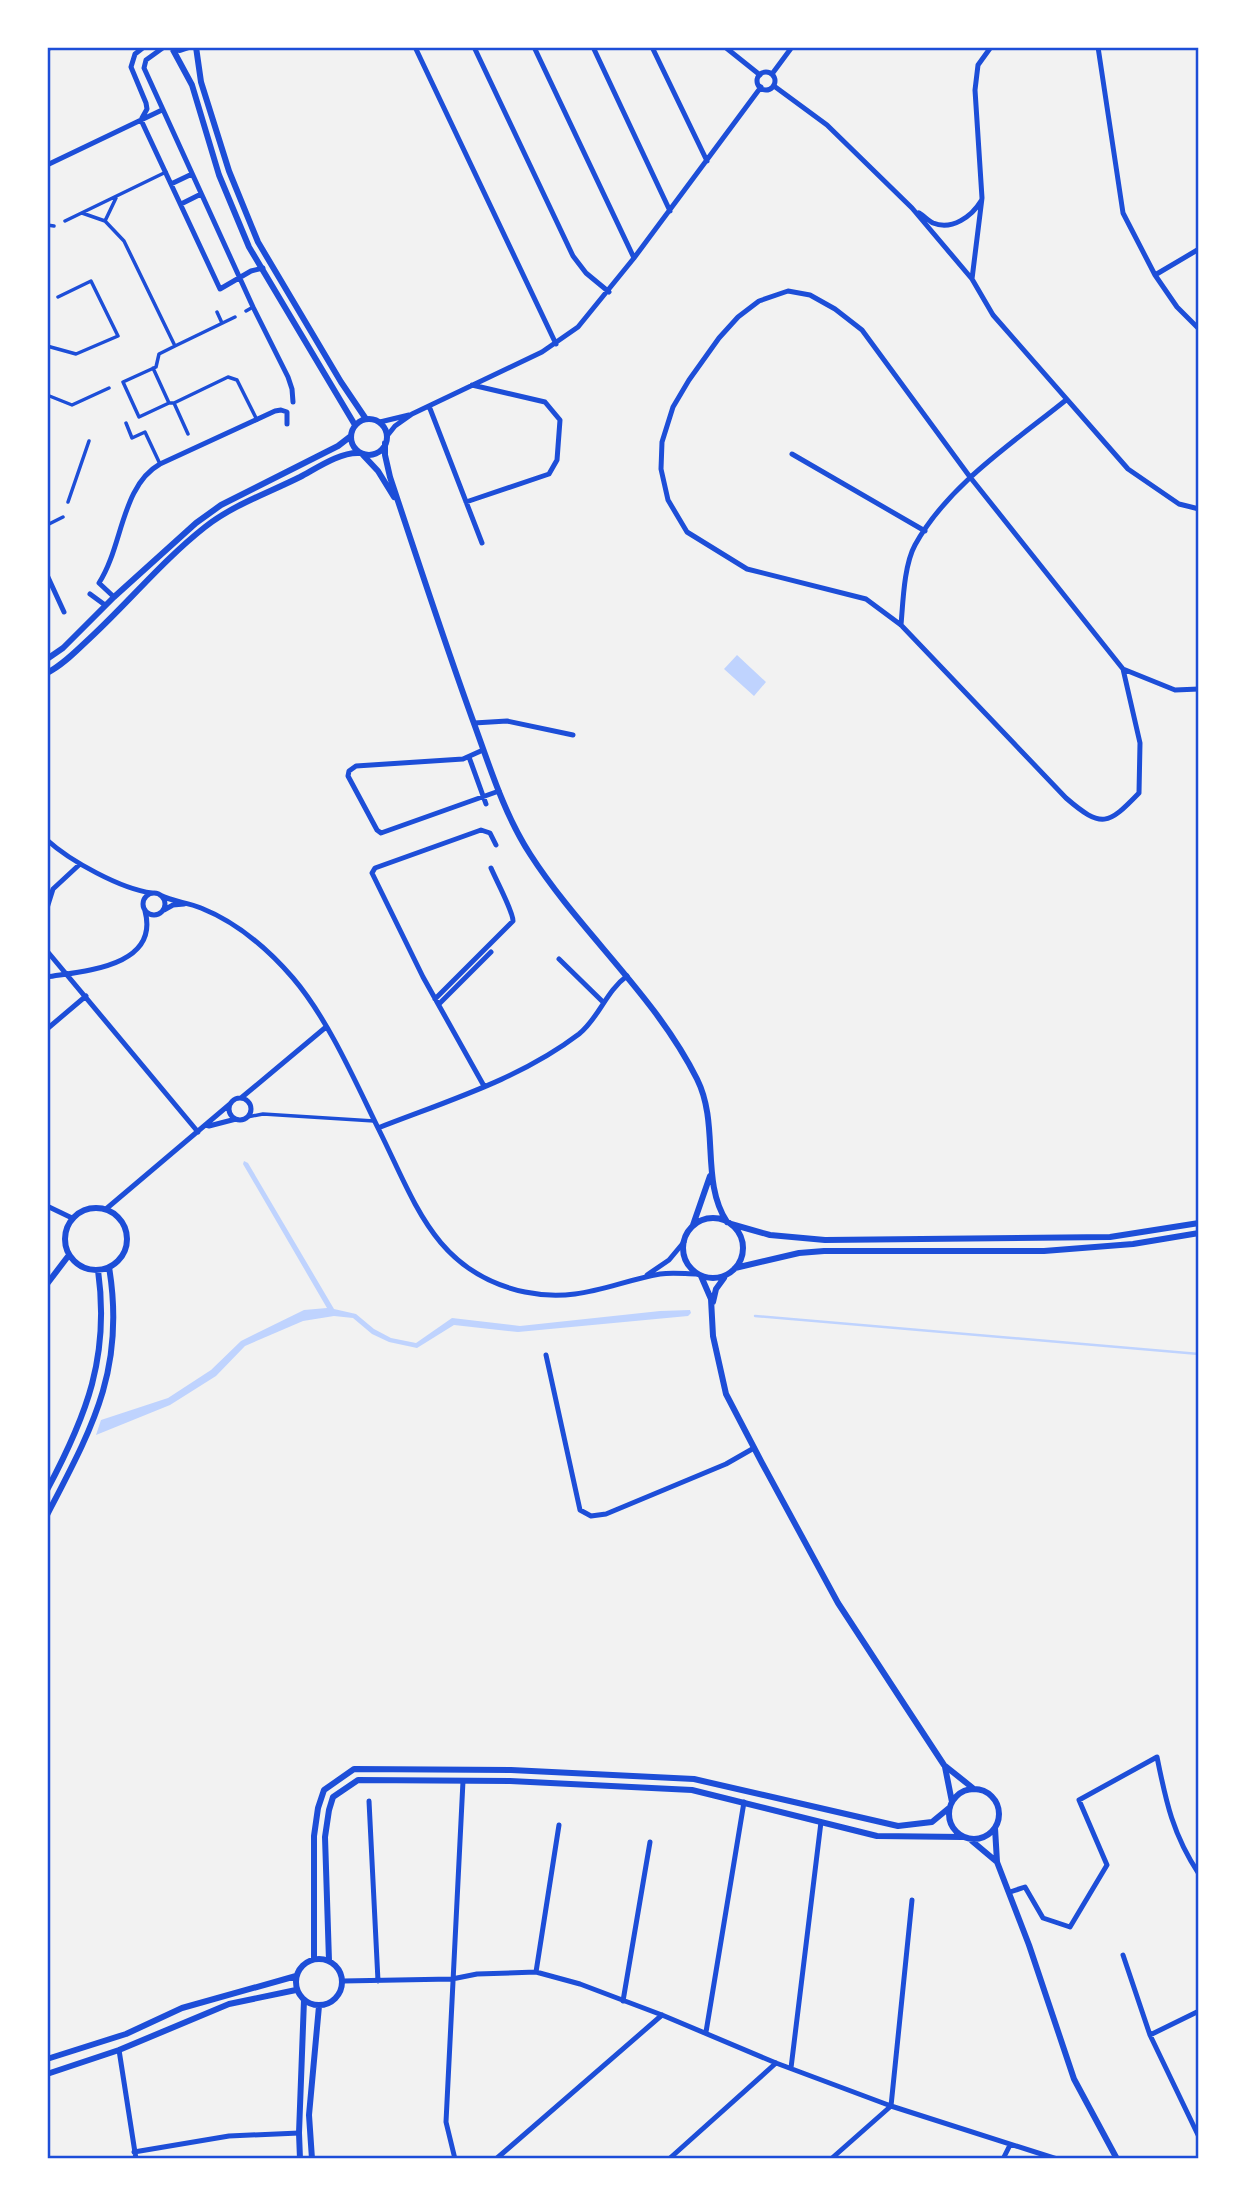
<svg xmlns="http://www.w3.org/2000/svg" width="1246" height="2206" font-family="Mulish,sans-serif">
	<rect width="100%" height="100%" fill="#f2f2f2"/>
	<path fill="#bfd3fe" d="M 737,655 L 766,682 L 754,696 L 724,669 Z
		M 244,1161 L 248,1163 L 334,1309 L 356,1314 L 374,1329 L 391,1338 L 416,1343 L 452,1318 L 520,1326 L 660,1311 L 690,1310 L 691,1313 L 688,1316 L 518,1332 L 454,1325 L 417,1348 L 389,1342 L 372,1334 L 353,1318 L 334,1316 L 303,1321 L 245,1346 L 216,1376 L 170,1405 L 96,1435 L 101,1420 L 168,1398 L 211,1370 L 241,1341 L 304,1310 L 327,1308 L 243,1164 Z"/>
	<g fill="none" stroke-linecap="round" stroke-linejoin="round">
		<path stroke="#bfd3fe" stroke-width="2.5" d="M 755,1316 L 1199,1354"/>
		<path stroke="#1d4ed8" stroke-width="3.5" d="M 82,213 L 105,221 L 124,241 L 175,346 L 159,354 L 156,367 L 123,382 L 139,417 L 169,403 L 174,403
			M 65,221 L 166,172
			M 105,221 L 116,198
			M 47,225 L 54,226
			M 246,311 L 253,307
			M 217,312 L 222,323
			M 47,346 L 76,354 L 118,336 L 91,281 L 58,297
			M 175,346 L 235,317
			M 153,368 L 169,403
			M 47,395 L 72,405 L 109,388
			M 126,423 L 132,438 L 145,432 L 160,464
			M 188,434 L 174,403 L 228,377 L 237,380 L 257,420
			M 68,502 L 89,441
			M 47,525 L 63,517
			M 247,1117 L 263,1114 L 374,1121"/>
		<path stroke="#1d4ed8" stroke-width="5" d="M 164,47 L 146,60 L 144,68 L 253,307 L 288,377 L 292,389 L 293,402
			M 415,47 L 556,344
			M 474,47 L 573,256 L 586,273 L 609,292
			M 534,47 L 634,258
			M 593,47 L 670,211
			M 652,47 L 707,161
			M 725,47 L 760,75
			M 1098,47 L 1123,213 L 1155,275 L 1177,307 L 1199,329
			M 47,49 L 52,47
			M757 81a9 9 0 1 1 18 0a9 9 0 1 1-18 0Z
			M 772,74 L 792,47
			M 774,86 L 827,125 L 912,208 L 972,279 L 993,315 L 1128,469 L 1179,504 L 1199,509
			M 142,118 L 147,109 L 146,103 L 131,67 L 135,54 L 144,47
			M 141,120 L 220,289 L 251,271 L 263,268
			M 47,165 L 162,110
			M 171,184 L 192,174
			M 181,204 L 201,194
			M 919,213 C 924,216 929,221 933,223 C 952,231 972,216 981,201
			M 1155,275 L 1199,249
			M 972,279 L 982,198 L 975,90 L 978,65 L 991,47
			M 429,406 L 482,543
			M 380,422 L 409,415
			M 387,436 L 395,426 L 412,414 L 542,352 L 578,327 L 634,258 L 761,87
			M 792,454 L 925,531
			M 466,502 L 549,474 L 557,460 L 560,420 L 545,402 L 472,385
			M 47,575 L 64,612
			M 90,594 L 105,605
			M 114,597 L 99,583 C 123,546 121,486 160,464 L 275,411 L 281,410 L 287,412 L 287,424
			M 901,625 C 903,602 904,565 915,545 C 948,485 1014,442 1066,400
			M 1123,669 L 1140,743 L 1139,793 C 1108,825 1102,829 1066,798 L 901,625 L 866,599 L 747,569 L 687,532 L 668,500 L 661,469 L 662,442 L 673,407 L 689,380 L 719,338 L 738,317 L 759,301 L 788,291 L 810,295 L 835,309 L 862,330 L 970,477 L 1123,669 L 1175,690 L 1199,689
			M 474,723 L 507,721 L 573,735
			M 483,750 L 463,759 L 356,766 L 349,771 L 348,776 L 377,830 L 381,833 L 499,791
			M 469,757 L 486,804
			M 47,840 C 70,861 121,889 152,893
			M143 904a11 11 0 1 1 22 0a11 11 0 1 1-22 0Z
			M 160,895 C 173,902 187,902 201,908 C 236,922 268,949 293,978 C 328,1019 355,1081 379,1130 C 415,1202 435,1273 525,1292 C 578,1303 611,1283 660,1274 C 673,1272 685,1274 698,1274
			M 47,908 L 53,889 L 80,864
			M 164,910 L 173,905 L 184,904
			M 47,951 L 198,1132
			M 559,959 L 603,1002
			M 47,977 C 83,971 160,967 145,911
			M 435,999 L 513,921 C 513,911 496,880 491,868
			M 439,1004 L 491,952
			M 47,1029 L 86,996
			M 484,1086 L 423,977 L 372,873 L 375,868 L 481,830 L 490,833 L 496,845
			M 241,1098 L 326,1027
			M229 1109a11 11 0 1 1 22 0a11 11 0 1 1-22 0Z
			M 209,1126 L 236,1119
			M 378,1128 C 447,1101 520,1079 579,1034 C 599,1018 606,991 627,976
			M 47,1206 L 72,1218
			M 106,1209 L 230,1104
			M 647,1275 L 669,1260 L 684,1242
			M 546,1355 L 580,1510 L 591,1516 L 606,1514 L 726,1464 L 754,1448
			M 369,1801 L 378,1981
			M 1010,1892 L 1025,1887 L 1043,1918 L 1070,1927 L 1107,1865 L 1079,1800 L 1157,1757 C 1166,1802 1173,1835 1199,1874
			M 1123,1955 L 1150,2035 L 1199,2137
			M 536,1972 L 559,1825
			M 343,1981 L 452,1979 L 477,1974 L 536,1972 L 580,1984 L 662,2015 L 776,2063 L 891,2106 L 1057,2159
			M 623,2001 L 650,1842
			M 706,2032 L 744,1802
			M 1150,2035 L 1199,2011
			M 119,2050 L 136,2159
			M 791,2068 L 821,1822
			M 134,2152 L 229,2136 L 299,2133
			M 455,2159 L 446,2122 L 463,1781
			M 496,2159 L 662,2015
			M 669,2159 L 776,2063
			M 831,2159 L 891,2106 L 912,1900
			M 1003,2159 L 1010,2145"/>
		<path stroke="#1d4ed8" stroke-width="6" d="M 196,47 L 201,82 L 229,171 L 258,242 L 341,382 L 366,419
			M 172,48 L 192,85 L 219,175 L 249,247 L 355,425
			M 172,48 L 180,50 L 189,47
			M351 437a18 18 0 1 1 36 0a18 18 0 1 1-36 0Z
			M 385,443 L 385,455 L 390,477 C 417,558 443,638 472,718 C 489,764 503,812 530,854 C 580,932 655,995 697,1079 C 720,1125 700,1181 727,1222
			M 363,455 L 378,471 L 394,497
			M 47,659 L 63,648 L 114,597 L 196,523 L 221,505 L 338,446 L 351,436
			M 47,673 C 63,665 76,651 89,639 C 128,603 163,560 205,527 C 233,505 268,493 300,477 C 317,468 340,452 359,453
			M65 1239a31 31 0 1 1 62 0a31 31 0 1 1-62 0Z
			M683 1248a30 30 0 1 1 60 0a30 30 0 1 1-60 0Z
			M 731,1224 L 770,1235 L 825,1240 L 1110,1237 L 1199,1223
			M 693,1225 L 710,1176
			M 735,1268 L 799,1253 L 824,1251 L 1044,1251 L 1133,1244 L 1199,1233
			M 701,1276 L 711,1299 L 713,1336 L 726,1394 L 762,1463 L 838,1603 L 904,1704 L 944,1765 L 974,1789
			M 47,1284 L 69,1255
			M 713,1302 L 716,1289 L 724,1278
			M 47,1490 C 87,1415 110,1356 98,1270
			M 47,1515 C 92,1428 126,1369 109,1267
			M 945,1767 L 952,1802
			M949 1814a25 25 0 1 1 50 0a25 25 0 1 1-50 0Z
			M 995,1828 L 997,1862 L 1029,1945 L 1074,2079 L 1117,2159
			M 972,1841 L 997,1862
			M296 1982a23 23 0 1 1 46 0a23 23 0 1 1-46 0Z
			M 314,1959 L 314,1836 L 318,1808 L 324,1790 L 354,1769 L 511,1770 L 694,1779 L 898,1826 L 932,1822 L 949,1808
			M 329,1961 L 325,1837 L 329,1810 L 333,1797 L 358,1780 L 510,1781 L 692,1790 L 877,1836 L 962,1837
			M 47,2059 L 126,2034 L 182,2008 L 296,1976
			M 47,2074 L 119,2050 L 229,2004 L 296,1990
			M 300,2159 L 299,2133 L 304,2000
			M 312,2159 L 309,2115 L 319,2006"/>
	</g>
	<rect width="1246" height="2206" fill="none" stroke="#ffffff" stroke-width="98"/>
	<rect x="49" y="49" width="1148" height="2108" fill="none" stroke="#1d4ed8" stroke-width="2.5"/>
</svg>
